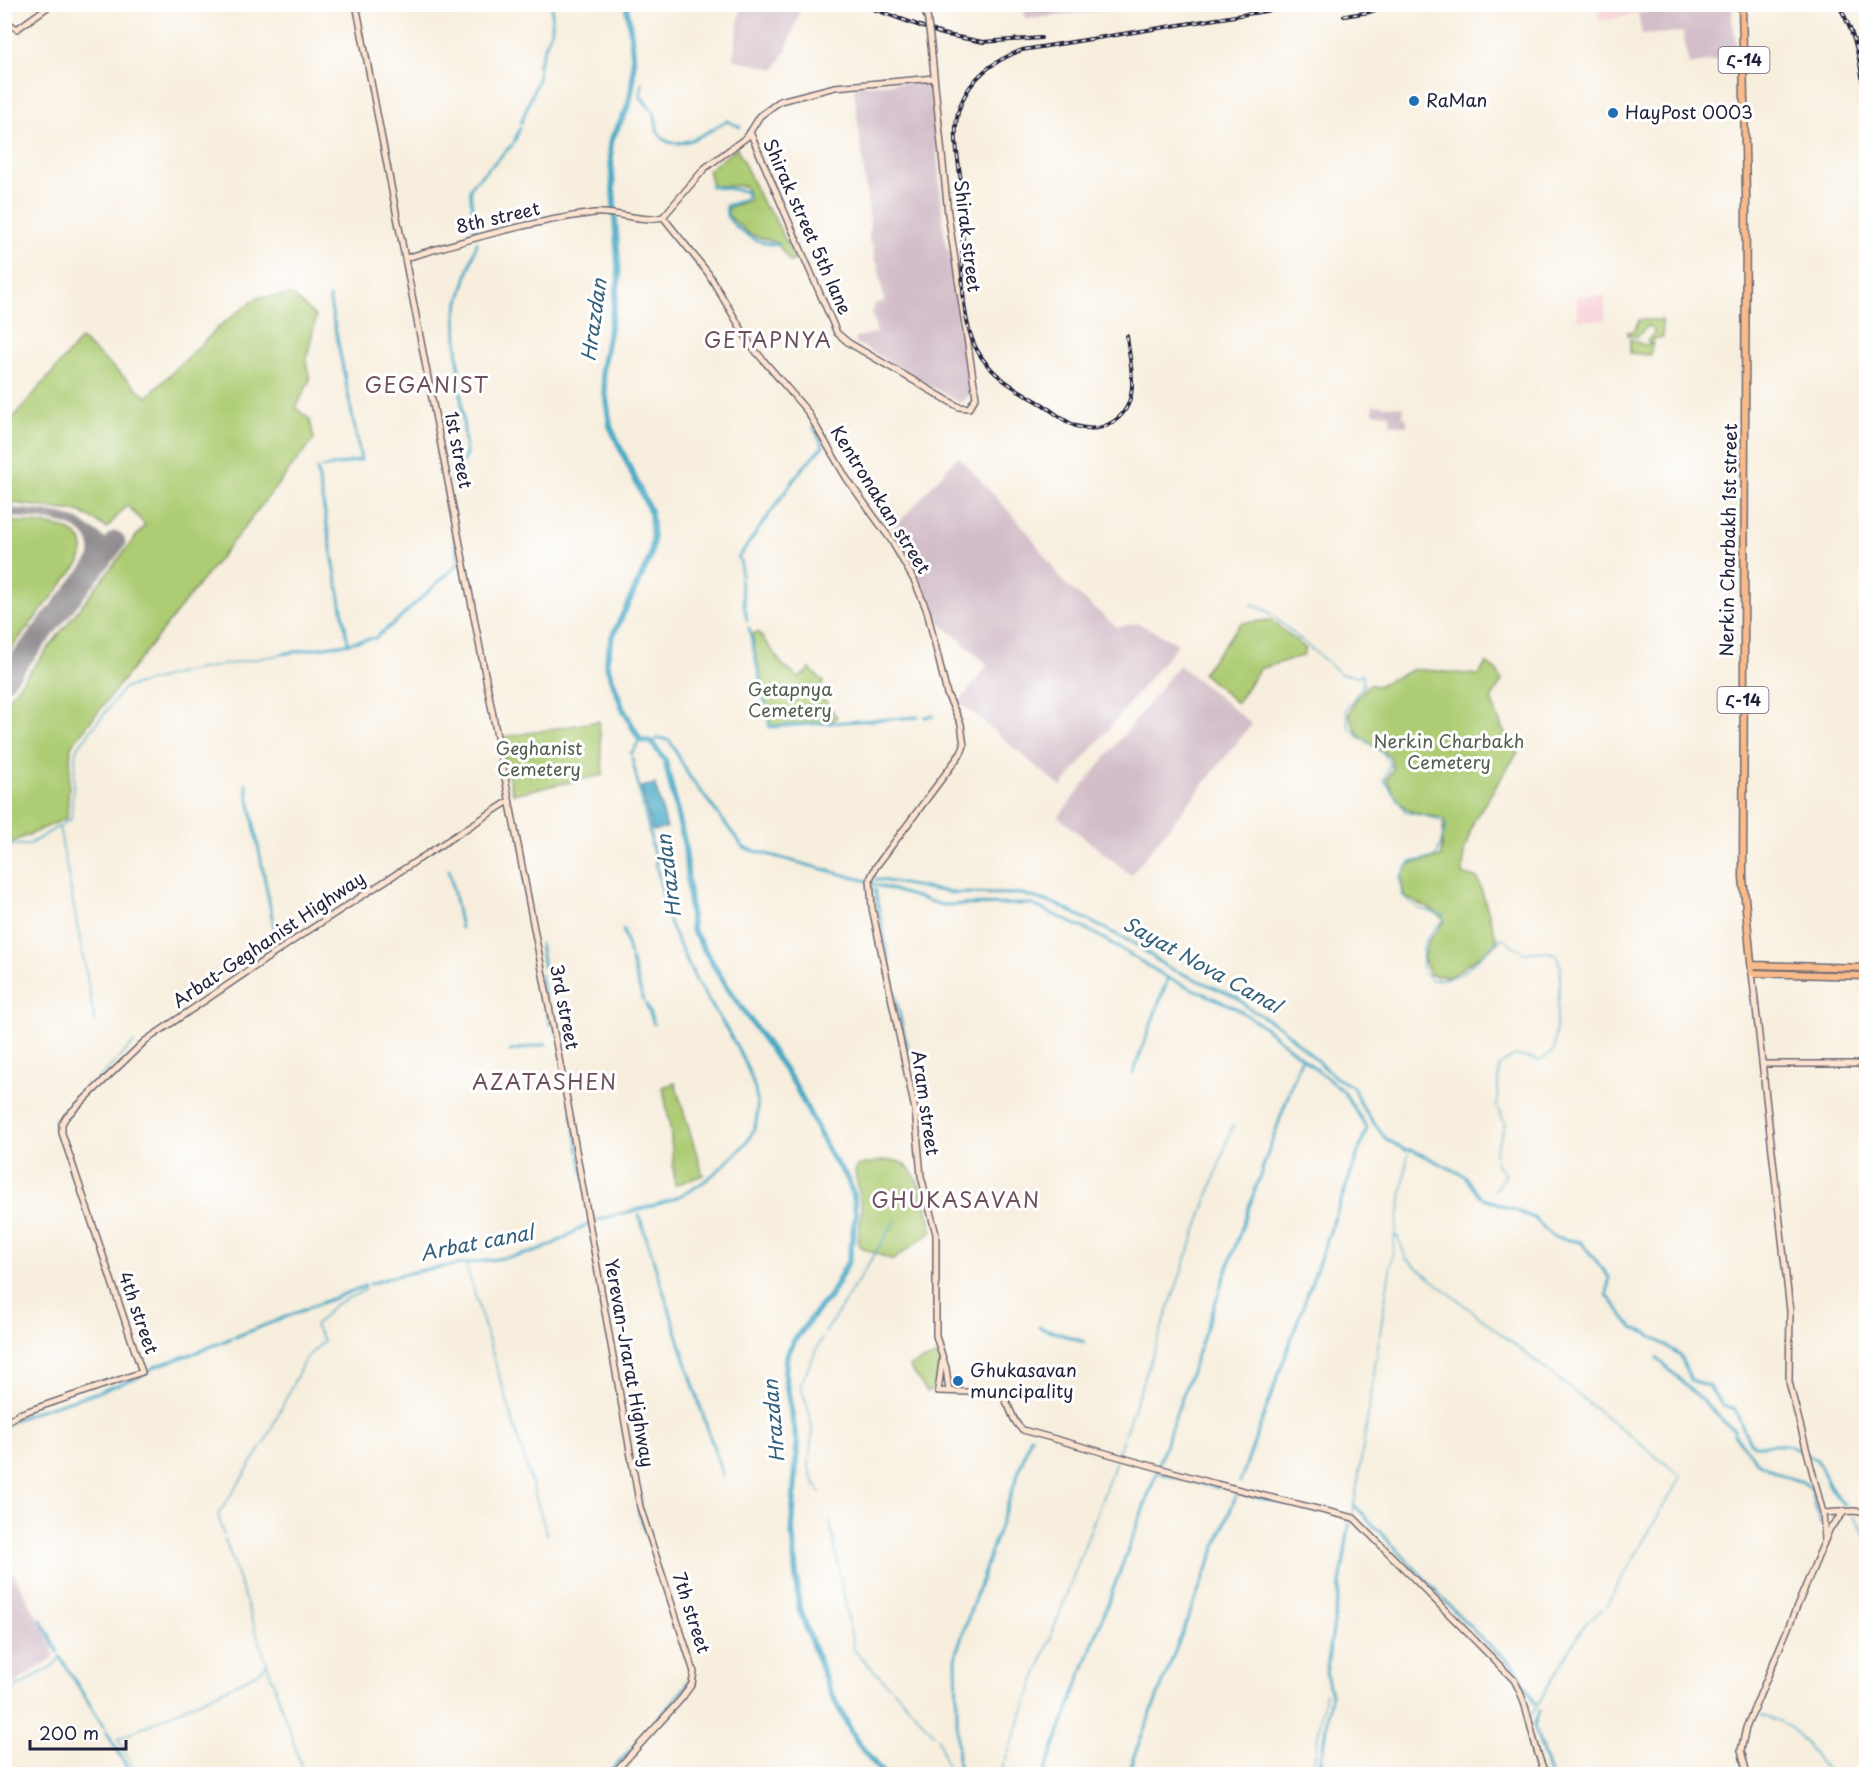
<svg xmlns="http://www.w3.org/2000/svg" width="1871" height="1779" font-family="'Playpen Sans','Noto Sans Armenian',sans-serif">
	<rect width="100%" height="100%" fill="#fff"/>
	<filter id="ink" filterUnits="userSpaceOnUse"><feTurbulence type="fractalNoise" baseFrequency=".0167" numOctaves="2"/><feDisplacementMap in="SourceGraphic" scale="12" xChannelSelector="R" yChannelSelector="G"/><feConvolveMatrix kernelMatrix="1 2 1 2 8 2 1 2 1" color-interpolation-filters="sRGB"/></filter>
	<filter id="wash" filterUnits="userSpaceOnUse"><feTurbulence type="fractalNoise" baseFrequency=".008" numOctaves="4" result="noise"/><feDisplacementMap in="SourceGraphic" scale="24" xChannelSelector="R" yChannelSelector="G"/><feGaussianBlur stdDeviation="1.35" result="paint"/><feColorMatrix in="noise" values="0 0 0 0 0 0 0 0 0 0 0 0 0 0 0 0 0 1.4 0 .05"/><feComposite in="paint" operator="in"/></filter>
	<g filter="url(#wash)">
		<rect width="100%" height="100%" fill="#f7eedd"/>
		<path fill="#f7cfd5" d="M 1669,4 L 1670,8 L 1636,12 L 1636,14 L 1599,21 L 1597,5 Z
			M 1577,296 L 1605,296 L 1605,320 L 1577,320 Z"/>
		<path fill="#d2bdc8" d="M 741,5 L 802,5 L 786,51 L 775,69 L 733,59 Z
			M 1023,5 L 1023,4 L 1148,5 L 1027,19 L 1025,18 Z
			M 1674,5 L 1733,5 L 1732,18 L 1738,56 L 1689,65 L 1683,32 L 1642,35 L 1638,13 L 1674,8 Z
			M 930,82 L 945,243 L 948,251 L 951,251 L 958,324 L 962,327 L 971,395 L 960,403 L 855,342 L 856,337 L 877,333 L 872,312 L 875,303 L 884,302 L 878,263 L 875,263 L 873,244 L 869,242 L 870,223 L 854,89 L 856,86 L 881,84 Z
			M 1373,405 L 1404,407 L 1403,417 L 1407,418 L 1407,426 L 1390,424 L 1390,414 L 1373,413 Z
			M 958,456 L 1027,531 L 1063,582 L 1117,627 L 1138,623 L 1178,644 L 1061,787 L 959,702 L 988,665 L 937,620 L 924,587 L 890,533 Z
			M 1179,665 L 1252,724 L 1131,875 L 1058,817 Z
			M 6,1560 L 52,1644 L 54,1658 L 5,1689 Z"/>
		<path fill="#adcc73" stroke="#687757" stroke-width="1.5" d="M 737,148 L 764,206 L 772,213 L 795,260 L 790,262 L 777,243 L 749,234 L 728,215 L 728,208 L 750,200 L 745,186 L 712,186 L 708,170 Z
			M 293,295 L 316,317 L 306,362 L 310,380 L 296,408 L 310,420 L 314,439 L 71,746 L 67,818 L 10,843 L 5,842 L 5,703 L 145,525 L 127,505 L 107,528 L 81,512 L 5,502 L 5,427 L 81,339 L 147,397 L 222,324 L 258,297 Z
			M 1639,320 L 1662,320 L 1663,337 L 1654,339 L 1650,355 L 1630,353 L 1630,339 L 1644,345 L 1652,344 L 1647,341 L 1655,332 L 1648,325 L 1637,337 L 1627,335 L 1627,332 L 1634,331 Z
			M 5,521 C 30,524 98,520 80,562 L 5,656 Z
			M 1271,620 L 1306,649 L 1303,656 L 1259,669 L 1237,703 L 1202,673 L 1241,623 Z
			M 758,632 L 782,664 L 799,678 L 810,669 L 824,682 L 818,691 L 837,717 L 831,721 L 770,726 L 752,634 Z
			M 1486,663 L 1497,671 L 1502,681 L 1491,699 L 1502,728 L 1518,752 L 1474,820 L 1464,852 L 1463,874 L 1478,879 L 1498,943 L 1449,977 L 1430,975 L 1423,957 L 1429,940 L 1445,921 L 1434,911 L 1404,897 L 1401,878 L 1409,864 L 1441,857 L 1444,818 C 1410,814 1400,812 1387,779 L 1393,769 L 1390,756 L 1359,737 L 1349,715 L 1354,702 L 1369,684 L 1377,686 L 1414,669 L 1479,675 Z
			M 599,721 L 603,775 L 513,794 L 502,750 L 505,749 L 503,737 Z
			M 675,1083 L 703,1175 L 675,1185 L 670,1127 L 663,1087 Z
			M 881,1161 C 886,1161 895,1160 900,1162 C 922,1172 926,1210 933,1231 L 893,1260 L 862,1248 L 858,1243 L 862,1209 L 855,1172 L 857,1166 Z
			M 938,1355 L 940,1364 L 934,1389 L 927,1392 L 909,1366 Z"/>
		<path fill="#45a9c5" stroke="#346680" stroke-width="1.5" d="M 655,784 L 667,828 L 652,831 L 641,787 Z"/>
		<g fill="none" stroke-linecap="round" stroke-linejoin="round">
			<path stroke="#45a9c5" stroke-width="1.5" d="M 1252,604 L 1267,611 L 1341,674 L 1357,676 L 1363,674 L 1363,686 L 1346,710 L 1349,728 L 1384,754 L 1390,765 L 1384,780 L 1406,812 L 1438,819 L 1447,825 L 1436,857 L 1410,862 L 1400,878 L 1403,897 L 1419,909 L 1443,915 L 1443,921 C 1423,939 1420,945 1424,973 L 1432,980 C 1472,978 1473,957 1502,938 L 1524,953 L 1544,951 L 1556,954 L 1561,968 L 1554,1051 L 1540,1061 L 1515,1055 L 1499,1066 L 1497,1107 L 1505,1123 C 1500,1147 1485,1153 1505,1175 L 1494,1190
				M 59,826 L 95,1022
				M 4,845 L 28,845 L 71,819 L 76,750 L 124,688 L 184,672 L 279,655
				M 55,1118 L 61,1116 L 134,1043
				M 53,1121 L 66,1153
				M 593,1228 L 595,1242
				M 1393,1236 L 1398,1237 L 1406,1259 L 1681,1476 L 1606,1606
				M 466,1265 L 547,1535
				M 825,1333 L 896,1220
				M 1375,1366 L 1408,1154
				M 264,1444 L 305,1359 L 324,1341 L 315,1326 L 334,1305 L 365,1290 L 365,1286
				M 1118,1453 L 1233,1125
				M 820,1492 C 802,1465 811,1459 812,1432 C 812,1416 805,1399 800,1385 L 822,1338
				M 640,1495 L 642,1503
				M 1353,1513 L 1375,1368
				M 1853,1515 L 1866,1535
				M 830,1522 L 854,1650 L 889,1686
				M 224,1535 L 218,1515 L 262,1447
				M 225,1539 L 304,1774
				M 892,1688 L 934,1734
				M 4,1695 L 54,1665 L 60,1657
				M 1757,1714 C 1806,1729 1800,1739 1829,1774
				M 1530,1717 L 1585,1624 L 1602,1609
				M 1526,1727 L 1535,1774
				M 938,1738 L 949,1774
				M 137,1774 L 118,1739 L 240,1682 L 261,1671 L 266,1665
				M 1000,1774 L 1116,1461
				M 1312,1774 L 1325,1693"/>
			<path stroke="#45a9c5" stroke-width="3" d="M 278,4 L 279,6
				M 642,83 L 640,96 L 654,113 L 658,132 L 662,137
				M 521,123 L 538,79 L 539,63 L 552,28 L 552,4
				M 663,139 C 681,152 710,130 727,121 L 740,127
				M 514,142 L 520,128
				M 477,180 L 512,145
				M 474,182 L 470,189 L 475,234
				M 711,186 L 744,191 L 748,195 L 744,200 L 726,206 L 727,216 C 739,233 757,244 778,245
				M 457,343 L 456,312 L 477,242
				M 322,468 L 361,460 L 329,297
				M 317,469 L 348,643
				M 452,481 L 466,455 L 457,346
				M 741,576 L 741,562 L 738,558 L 801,470 L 823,446 L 814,428
				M 740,580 L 747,620
				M 435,585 L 459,563 L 447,490
				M 401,617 L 433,587
				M 749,628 L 770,727 L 918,717
				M 353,642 L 375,638 L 399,619
				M 281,654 L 351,643
				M 925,717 L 933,716
				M 651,742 L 660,738 L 670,741 L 689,776 L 744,848 L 867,881
				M 631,754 L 640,740
				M 632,758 L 651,839
				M 246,784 L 278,947
				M 521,837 L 524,862
				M 651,842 L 670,925 L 697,982
				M 449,870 L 461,928
				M 875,879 L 953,893 L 1022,894 L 1058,905 L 1137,945 L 1165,966 L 1238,998 L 1247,1007 L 1282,1028 L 1335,1077 L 1353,1087 L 1362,1107 L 1386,1139 L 1405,1150 L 1413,1150 L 1465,1176 L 1479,1196 L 1534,1218 L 1553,1237 L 1581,1242 L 1609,1277 L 1607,1295 L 1633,1328 L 1647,1333 L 1680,1355 L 1691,1380 L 1708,1386 L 1724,1406 L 1735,1410 L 1749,1441 L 1754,1445 L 1788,1445 L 1817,1460 L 1832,1490 L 1844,1505
				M 873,884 L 942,905 L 1031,904 L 1096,934 L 1168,978 L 1236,1008 L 1263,1026 L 1344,1092 L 1367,1128 L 1240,1482
				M 875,890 L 893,982
				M 623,929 L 630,955
				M 540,944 L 544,968
				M 631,959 L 643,1000
				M 540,975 L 550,1025
				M 893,985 L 908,1052
				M 646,1004 L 654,1024
				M 554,1020 L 558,1036
				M 510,1051 L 546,1044
				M 1133,1073 L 1168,978
				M 572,1113 L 579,1152
				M 580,1157 L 585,1182
				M 639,1215 L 702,1412
				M 591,1222 C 617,1213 645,1210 670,1200 C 693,1191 710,1179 727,1162 C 738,1152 750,1141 755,1126 C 769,1082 720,1021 699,985
				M 370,1284 C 422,1265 480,1265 534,1252 C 552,1247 571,1233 588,1224
				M 308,1308 L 365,1286
				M 1039,1327 L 1084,1342
				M 235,1337 L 306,1309
				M 195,1353 L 232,1338
				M 1657,1358 L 1734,1431
				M 144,1374 L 156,1366 L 192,1354
				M 101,1391 L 141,1376
				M 49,1407 L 98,1392
				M 703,1415 L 723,1476
				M 4,1426 L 16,1419 L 46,1408
				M 1734,1434 L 1757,1462 L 1786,1477 L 1803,1482 L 1811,1489 L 1820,1523
				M 1159,1463 L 1301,1059
				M 1354,1505 L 1356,1507
				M 1358,1509 L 1442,1597
				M 638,1510 L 646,1534
				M 1444,1600 L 1481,1638 L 1516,1668 L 1535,1703
				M 41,1620 L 58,1652
				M 60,1657 L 104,1727
				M 1539,1711 L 1534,1726 L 1550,1774
				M 106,1731 L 131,1774
				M 646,1733 L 685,1688 L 691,1676
				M 608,1774 L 641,1738
				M 958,1774 L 956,1653 L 1031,1436
				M 1044,1774 L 1157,1472 L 1218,1488
				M 1127,1774 L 1237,1493 L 1282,1503
				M 1319,1774 L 1331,1694 L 1326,1674 L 1350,1520"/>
			<path stroke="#45a9c5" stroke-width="6" d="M 626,4 C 632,37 639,79 626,111 C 621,123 614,131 610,144 L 619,278 L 602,369 L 610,426 L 651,513 L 653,540 L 650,558 L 612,637 L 606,663 L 623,709 L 640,740 L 651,742 L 665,760 L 685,846 L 692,929 L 727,987 L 794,1083 L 831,1156 L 848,1179 L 854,1198 L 856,1214 L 849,1260 L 829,1298 L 822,1304 L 794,1341 L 786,1358 L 785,1376 L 797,1445 L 792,1529 L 799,1608 L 830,1691 L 857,1742 L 883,1774"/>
			<path stroke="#8c888c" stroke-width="9" d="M 4,512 C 42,516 114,513 90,573
				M 91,533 L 109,548"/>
			<path stroke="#8c888c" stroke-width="21" d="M 4,680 L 115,542"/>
		</g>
	</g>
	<g filter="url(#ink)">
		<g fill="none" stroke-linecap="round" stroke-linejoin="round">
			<defs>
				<path id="secondary" d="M 356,4 L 568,1105 L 640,1507 L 694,1672 L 692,1684 L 682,1698 L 613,1774
					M 925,4 L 926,15
					M 4,20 L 17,29 L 52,4
					M 750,132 L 837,333 L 849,343 L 959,407 L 969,408 L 976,397 L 948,214 L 931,45
					M 663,217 L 708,273 L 752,347 L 807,411 L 847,479 L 891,540 L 915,582 L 927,611 L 947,694 L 961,724 L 964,746 L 961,753 L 875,868 L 870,879 L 872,908 L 915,1110 L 921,1176 L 936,1234 L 936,1336 L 946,1368 L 949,1391
					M 406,258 C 467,240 531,221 594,213 C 617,211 641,223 663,217 L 705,168 L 747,137 L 760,116 L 780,101 L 835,87 L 934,78
					M 1752,973 L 1790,1311 L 1789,1382 L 1823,1513 L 1825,1540
					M 1762,1064 L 1866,1064
					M 942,1362 L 938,1391 L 999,1393 C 1012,1403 1010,1421 1023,1430 L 1216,1484 L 1354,1518 L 1514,1680 C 1531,1709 1531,1745 1546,1774
					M 4,1423 L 19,1414 L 142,1372 L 62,1133 L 62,1124 L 66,1117 L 145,1041 L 300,936 L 509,801
					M 1823,1513 L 1854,1511 L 1866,1513
					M 1747,1774 L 1741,1750 L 1746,1728 L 1830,1528 L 1845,1511"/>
				<path id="primary" d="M 1742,4 L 1746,195 L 1743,877 L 1752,973 L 1866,976
					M 1751,965 L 1866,968"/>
			</defs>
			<use href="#secondary" stroke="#6d6974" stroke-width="8"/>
			<use href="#primary" stroke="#6d6974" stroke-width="9"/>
			<use href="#secondary" stroke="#fde4d1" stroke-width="5"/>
			<use href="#primary" stroke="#fabb8b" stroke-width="6"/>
			<defs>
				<path id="rail" d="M 860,4 L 942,34 L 983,42 L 1041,38
					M 1838,4 C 1859,39 1863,75 1866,115
					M 1344,16 L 1370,12 L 1391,4
					M 1127,336 C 1130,365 1143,405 1111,423 C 1101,429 1088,430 1076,426 C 1065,422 1052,411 1042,404 C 1016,389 992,377 977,350 C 956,311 964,248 963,206 C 963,174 949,137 960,106 C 971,77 993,61 1022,50 L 1310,4"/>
			</defs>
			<use href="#rail" stroke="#22223b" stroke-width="4"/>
			<use href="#rail" stroke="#fff" stroke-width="1.5" stroke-dasharray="4.5" stroke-linecap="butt"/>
			<defs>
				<path id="secondary-bridge" d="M 927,15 L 931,45"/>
			</defs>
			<use href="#secondary-bridge" stroke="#6d6974" stroke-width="8" stroke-linecap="butt"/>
			<use href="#secondary-bridge" stroke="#fde4d1" stroke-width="5"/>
		</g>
	</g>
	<g fill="#1f6fb2" stroke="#fff" stroke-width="2">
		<circle cx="1414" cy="101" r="6"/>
		<circle cx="1613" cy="113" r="6"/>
		<circle cx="958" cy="1381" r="6"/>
	</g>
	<g text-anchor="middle" stroke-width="6" stroke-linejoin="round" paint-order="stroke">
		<g fill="#fff" stroke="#646476" stroke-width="1.5">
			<rect x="1718.5" y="47" width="51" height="26" rx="4.5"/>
			<rect x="1717.5" y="687" width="51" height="26" rx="4.5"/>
		</g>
		<g font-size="16" font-weight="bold" fill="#22223b">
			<text x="1744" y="66">Հ-14</text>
			<text x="1743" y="706">Հ-14</text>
		</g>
		<g font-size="18" fill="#22223b" stroke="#fff" text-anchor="start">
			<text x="1426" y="107">RaMan</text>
			<text x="1625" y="119">HayPost 0003</text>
			<text x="970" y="1377">Ghukasavan<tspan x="970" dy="21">muncipality</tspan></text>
		</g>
		<g font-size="18" fill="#22223b" stroke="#fff">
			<text transform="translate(498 218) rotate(-13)" y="6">8th street</text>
			<text transform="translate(807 227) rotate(66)" y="6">Shirak street 5th lane</text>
			<text transform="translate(967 236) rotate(83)" y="6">Shirak street</text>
			<text transform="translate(458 450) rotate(79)" y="6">1st street</text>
			<text transform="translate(880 500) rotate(58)" y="6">Kentronakan street</text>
			<text transform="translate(1729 540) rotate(-89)" y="6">Nerkin Charbakh 1st street</text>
			<text transform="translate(269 940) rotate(-34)" y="6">Arbat-Geghanist Highway</text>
			<text transform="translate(564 1007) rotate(79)" y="6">3rd street</text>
			<text transform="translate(925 1103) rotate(82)" y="6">Aram street</text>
			<text transform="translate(138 1313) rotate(71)" y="6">4th street</text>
			<text transform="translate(629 1363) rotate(80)" y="6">Yerevan-Jrarat Highway</text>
			<text transform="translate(691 1613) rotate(72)" y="6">7th street</text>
		</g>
		<g font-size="18" fill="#535e4f" stroke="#fff">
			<text x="790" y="696">Getapnya<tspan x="790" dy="21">Cemetery</tspan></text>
			<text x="1449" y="748">Nerkin Charbakh<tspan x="1449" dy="21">Cemetery</tspan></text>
			<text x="539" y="755">Geghanist<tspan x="539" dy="21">Cemetery</tspan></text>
		</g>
		<g font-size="20" font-style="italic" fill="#325f79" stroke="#fff">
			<text transform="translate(594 320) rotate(-82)" y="7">Hrazdan</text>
			<text transform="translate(669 876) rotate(-97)" y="7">Hrazdan</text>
			<text transform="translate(1202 965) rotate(29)" y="7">Sayat Nova Canal</text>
			<text transform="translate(477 1243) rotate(-11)" y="7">Arbat canal</text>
			<text transform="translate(774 1421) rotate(-95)" y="7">Hrazdan</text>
		</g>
		<g font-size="21" letter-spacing="1.5" fill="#6d515d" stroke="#fff">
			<text x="768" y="348">GETAPNYA</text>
			<text x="427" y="393">GEGANIST</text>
			<text x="545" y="1090">AZATASHEN</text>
			<text x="956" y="1208">GHUKASAVAN</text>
		</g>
	</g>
	<rect width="1871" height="1779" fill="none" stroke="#fff" stroke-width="24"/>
	<path d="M30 1740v9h96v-9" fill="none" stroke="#22223b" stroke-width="3"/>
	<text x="39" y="1740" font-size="18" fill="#22223b" stroke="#ffffff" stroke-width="4.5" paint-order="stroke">200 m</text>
</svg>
